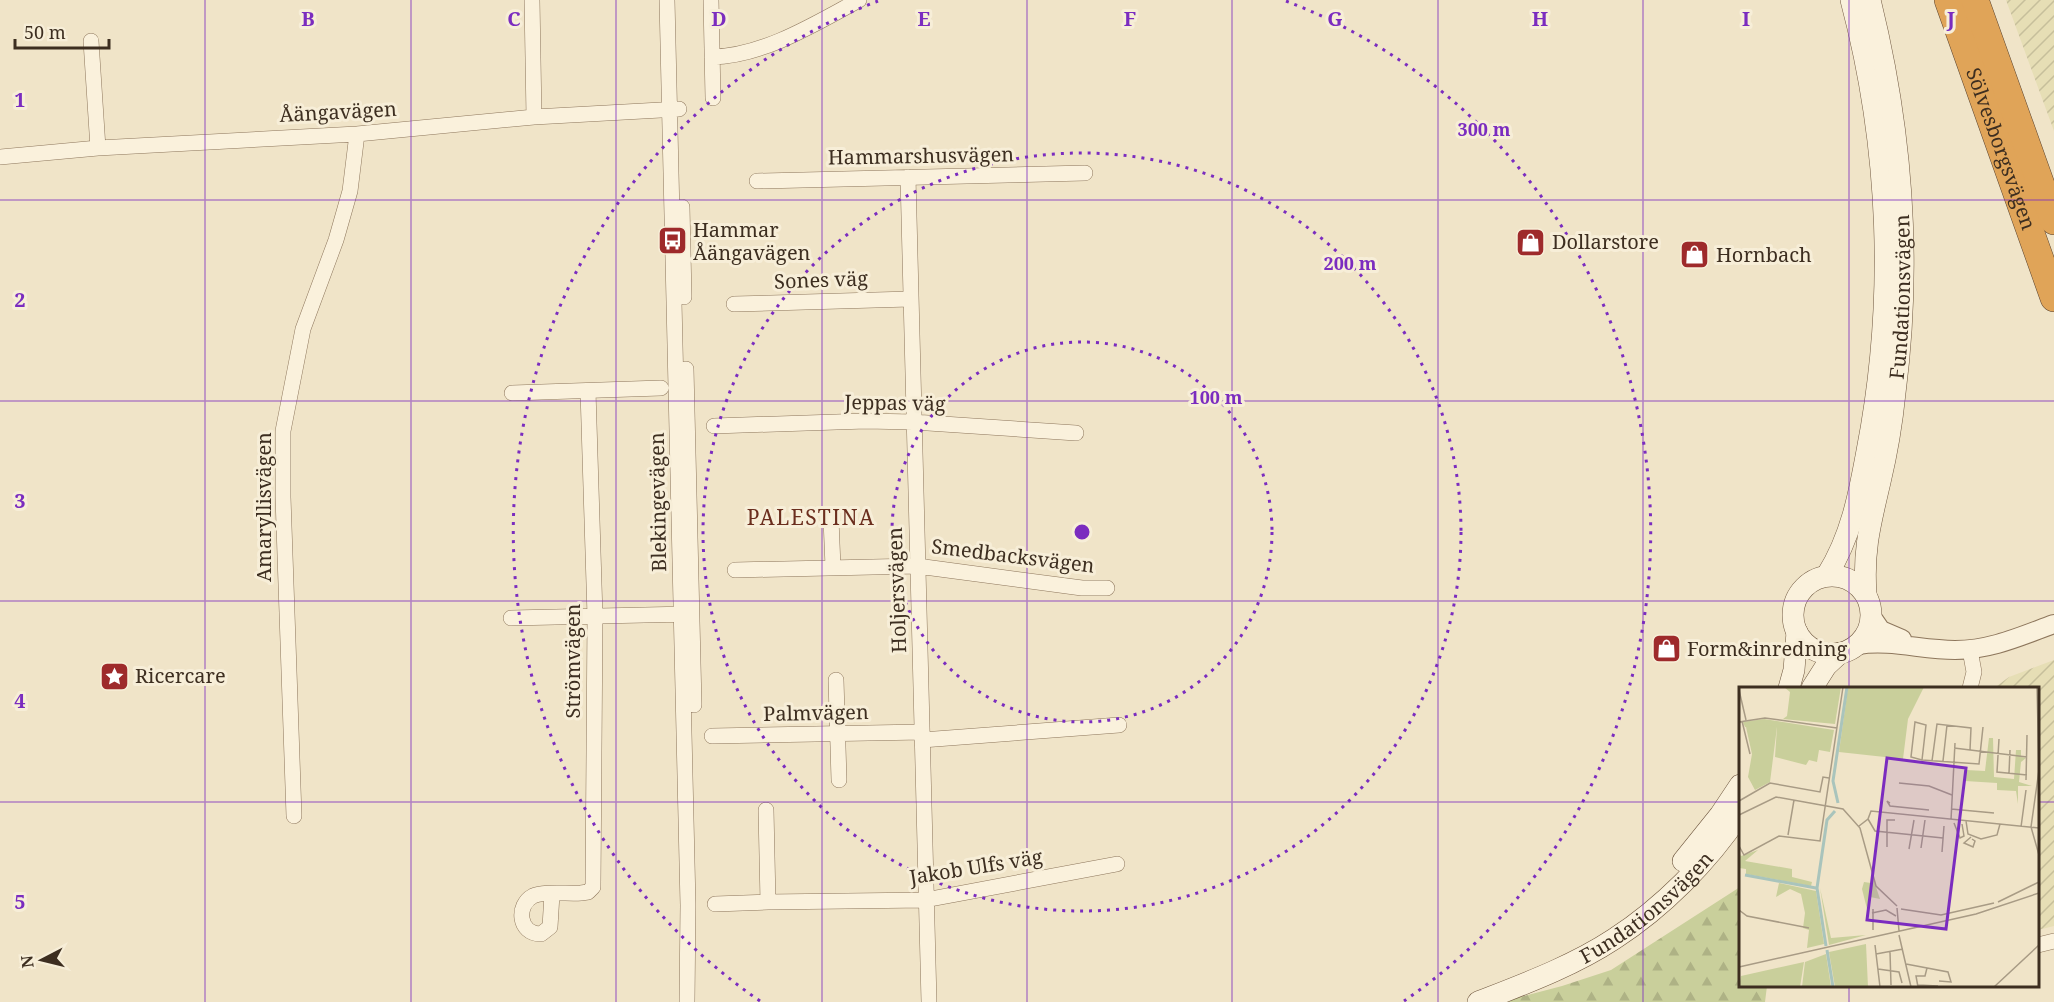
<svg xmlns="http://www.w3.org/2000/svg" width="2054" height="1002" font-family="'Noto Serif',serif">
	<defs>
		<pattern id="farmland-furrows" width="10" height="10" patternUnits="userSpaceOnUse" patternTransform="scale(1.5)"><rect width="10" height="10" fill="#e6deb5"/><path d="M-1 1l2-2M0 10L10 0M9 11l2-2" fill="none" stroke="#c6bf9b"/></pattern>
		<pattern id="forest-firs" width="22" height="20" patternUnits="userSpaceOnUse" patternTransform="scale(1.5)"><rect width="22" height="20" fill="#c9cf9b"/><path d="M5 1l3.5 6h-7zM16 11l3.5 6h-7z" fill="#aeb285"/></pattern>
	</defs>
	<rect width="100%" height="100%" fill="#f0e4c8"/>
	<path fill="url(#farmland-furrows)" d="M 2006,0 L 2054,0 L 2054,131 Z
		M 2054,660 L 2054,926 L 2038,930 L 2038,688 L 1994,688 L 2009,677 Z"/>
	<path fill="url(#forest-firs)" d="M 1740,887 L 1740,986 L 1767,986 L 1765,1002 L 1501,1002 L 1562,986 L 1611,970 Z"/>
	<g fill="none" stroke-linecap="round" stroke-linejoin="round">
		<defs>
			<path id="minor" d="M 532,0 L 534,117
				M 667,0 L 688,905 L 687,1002
				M 711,0 L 713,98
				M 91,41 L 98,148
				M 712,57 C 763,56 815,24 859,0
				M 0,157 L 98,148 L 357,134 L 534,117 L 679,109
				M 908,177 L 929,1002
				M 757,181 L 1085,173
				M 682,207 L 684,297
				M 734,304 L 910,299
				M 686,369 L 694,705
				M 512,393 L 661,388
				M 714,426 L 866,421 L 913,422 L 1076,433
				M 831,519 L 833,567
				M 735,570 L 917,566 L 1082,588 L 1107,588
				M 511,618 L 689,614
				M 1970,650 L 1974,672 L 1970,688
				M 836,680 L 839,780
				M 712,736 L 922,732
				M 922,740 L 1119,725
				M 766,810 L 768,902 L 925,900 L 1117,864
				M 294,816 L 283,497 L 283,431 L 303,329 L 336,240 L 350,191 L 357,134
				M 552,894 L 550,927 L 541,934 C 518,934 516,905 533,896 C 543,891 569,894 581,893 L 588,892 L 593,887 L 595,616 L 588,391
				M 715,904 L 768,902
				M 2038,945 L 2054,941"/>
			<path id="tertiary" d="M 1872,617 L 1881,630 L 1902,639
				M 1858,645 C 1891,640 1922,650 1955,650 C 1991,650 2021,636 2054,624"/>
			<g id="secondary">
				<path d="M 1827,575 C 1851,537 1859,495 1867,451 C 1896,301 1890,147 1851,0"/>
				<circle cx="1832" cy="615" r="39"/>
				<path id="s1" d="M 1866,594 C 1863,550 1870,525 1880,482 C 1887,453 1892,423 1895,393 C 1912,261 1902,129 1870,0"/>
				<path d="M 1789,688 L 1794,670 L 1797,632"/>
				<path d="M 1812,688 L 1826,666 L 1840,653"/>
				<path d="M 1683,861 L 1720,815 L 1740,785"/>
				<path id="s2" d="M 1478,1002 C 1524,984 1573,966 1614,939 C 1662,908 1708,862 1740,814"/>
			</g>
			<g id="motorway">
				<path id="s3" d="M 1948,0 L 2054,298"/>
				<path d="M 1975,0 L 2054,221"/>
			</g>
		</defs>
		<use href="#minor" stroke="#8d765c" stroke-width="16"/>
		<use href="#tertiary" stroke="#8d765c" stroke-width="20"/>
		<use href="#secondary" stroke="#6f573f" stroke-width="22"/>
		<use href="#motorway" stroke="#5b4430" stroke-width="28"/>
		<use href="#minor" stroke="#faf1dc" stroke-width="15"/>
		<use href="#tertiary" stroke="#faf1dc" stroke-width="18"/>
		<use href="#secondary" stroke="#faf1dc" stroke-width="21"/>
		<use href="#motorway" stroke="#e0a458" stroke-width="27"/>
	</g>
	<path fill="none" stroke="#7b2cbf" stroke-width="1.5" stroke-opacity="0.55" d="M 205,0 L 205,1002M 411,0 L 411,1002M 616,0 L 616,1002M 822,0 L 822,1002M 1027,0 L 1027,1002M 1232,0 L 1232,1002M 1438,0 L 1438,1002M 1643,0 L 1643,1002M 1849,0 L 1849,688M 0,200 L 2054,200M 0,401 L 2054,401M 0,601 L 2054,601M 0,802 L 1740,802M 2038,802 L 2054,802M 1849,986 L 1849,1002"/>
	<g fill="none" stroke="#7b2cbf" stroke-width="3" stroke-dasharray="3 6">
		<circle cx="1082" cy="532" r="190"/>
		<circle cx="1082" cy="532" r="379"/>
		<path d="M760 1001A569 569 0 0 1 878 1M1286 1A569 569 0 0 1 1404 1001"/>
	</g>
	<defs>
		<symbol id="bus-square" viewBox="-11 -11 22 22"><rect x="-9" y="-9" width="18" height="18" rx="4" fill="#9e2a2b" stroke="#f7eed8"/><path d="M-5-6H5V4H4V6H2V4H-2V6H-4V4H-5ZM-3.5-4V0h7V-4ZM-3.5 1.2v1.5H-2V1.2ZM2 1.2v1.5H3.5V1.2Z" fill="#fff"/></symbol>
		<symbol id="shop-square" viewBox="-11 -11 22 22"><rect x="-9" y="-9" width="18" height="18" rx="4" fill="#9e2a2b" stroke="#f7eed8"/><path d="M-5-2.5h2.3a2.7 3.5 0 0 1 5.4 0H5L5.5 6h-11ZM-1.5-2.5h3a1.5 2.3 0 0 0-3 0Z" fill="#fff"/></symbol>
		<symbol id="sight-square" viewBox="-11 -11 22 22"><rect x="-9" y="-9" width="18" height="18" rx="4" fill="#9e2a2b" stroke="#f7eed8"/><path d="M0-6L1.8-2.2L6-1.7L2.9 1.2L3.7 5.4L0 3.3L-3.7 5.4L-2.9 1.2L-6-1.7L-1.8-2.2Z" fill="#fff"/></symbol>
	</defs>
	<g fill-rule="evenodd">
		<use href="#bus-square" x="656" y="224" width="33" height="33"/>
		<use href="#shop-square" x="1514" y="226" width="33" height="33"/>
		<use href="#shop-square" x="1678" y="238" width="33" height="33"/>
		<use href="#shop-square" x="1650" y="632" width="33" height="33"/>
		<use href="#sight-square" x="98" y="660" width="33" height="33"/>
	</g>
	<g text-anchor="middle" stroke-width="6" stroke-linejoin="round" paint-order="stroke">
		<g font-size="20" fill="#3d2e20" stroke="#f7eed8">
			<text transform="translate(338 112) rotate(-3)" y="7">Åängavägen</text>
			<text dy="7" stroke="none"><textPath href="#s3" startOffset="158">Sölvesborgsvägen</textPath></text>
			<text transform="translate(921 156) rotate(-1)" y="7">Hammarshusvägen</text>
			<text transform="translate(821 280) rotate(-2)" y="7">Sones väg</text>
			<text dy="7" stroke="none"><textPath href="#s1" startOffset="300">Fundationsvägen</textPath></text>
			<text transform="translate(895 403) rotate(1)" y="7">Jeppas väg</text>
			<text transform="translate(658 502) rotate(-91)" y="7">Blekingevägen</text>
			<text transform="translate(264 507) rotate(-90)" y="7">Amaryllisvägen</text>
			<text transform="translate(1013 556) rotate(7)" y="7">Smedbacksvägen</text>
			<text transform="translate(897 590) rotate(-92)" y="7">Holjersvägen</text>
			<text transform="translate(573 661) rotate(-90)" y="7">Strömvägen</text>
			<text transform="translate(816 713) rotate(-1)" y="7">Palmvägen</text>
			<text transform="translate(976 867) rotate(-9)" y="7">Jakob Ulfs väg</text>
			<text dy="7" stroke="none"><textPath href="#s2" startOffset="195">Fundationsvägen</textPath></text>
		</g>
		<g font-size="20" fill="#3d2e20" stroke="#f7eed8" text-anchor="start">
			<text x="693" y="237">Hammar<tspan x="693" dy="23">Åängavägen</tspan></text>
			<text x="1552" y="249">Dollarstore</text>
			<text x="1716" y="262">Hornbach</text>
			<text x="1687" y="656">Form&amp;inredning</text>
			<text x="135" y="683">Ricercare</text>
		</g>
		<g font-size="21" letter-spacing="1.5" fill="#6b2e1e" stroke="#f7eed8">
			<text x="811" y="525">PALESTINA</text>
		</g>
	</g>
	<g transform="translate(1739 687)">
		<rect width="300" height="300" fill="#f0e4c8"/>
		<path d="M 109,0 L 185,0 L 169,32 L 164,72 L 100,65 ZM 65,275 L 61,300 L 0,300 L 2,289 Z" fill="#c9cf9b"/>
		<path d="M 45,0 L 102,0 L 96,37 L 44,32 L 48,29 L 51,5 ZM 25,32 L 95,43 L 91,65 L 80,63 L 78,75 L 70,73 L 67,78 L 36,70 L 38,40 L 6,40 L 4,35 ZM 19,163 L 6,174 L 53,182 L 53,190 L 73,195 L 72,199 L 7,187 L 7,182 L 0,181 L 0,165 L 2,169 ZM 133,188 L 141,212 L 131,210 L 128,222 L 123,202 L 125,195 L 132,196 ZM 40,196 L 77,204 L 85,257 L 68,261 L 70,243 L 64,241 L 66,226 L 62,207 L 51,202 L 37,210 ZM 81,201 L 92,251 L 127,248 L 90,258 ZM 127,257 L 129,300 L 96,300 L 90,265 ZM 87,267 L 92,300 L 63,300 L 66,275 Z" fill="#c9cf9b"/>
		<path d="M 250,51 L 254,51 L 255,90 L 275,92 L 277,63 L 282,63 L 282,70 L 287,71 L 282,75 L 280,95 L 293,99 L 279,99 L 279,117 L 277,104 L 258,103 L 258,96 L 226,94 L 227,83 L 246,84 Z" fill="#c9cf9b"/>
		<path d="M 22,37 L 38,40 L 31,95 L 16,103 L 9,90 L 13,67 L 7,40 Z" fill="#c9cf9b"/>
		<path fill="none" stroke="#a9c4bc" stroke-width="3" d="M 99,116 L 94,94 L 108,0M 6,188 L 77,201M 87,259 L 78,201 L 88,133 L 96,124M 88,263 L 94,300"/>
		<path fill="none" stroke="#a89b85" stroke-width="1.5" d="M 298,0 L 300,83 L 292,140 L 300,168M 0,3 L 7,33M 3,34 L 11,67M 0,35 L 26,31 L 98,41M 260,52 L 258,85 L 288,88M 215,61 L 288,70M 183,73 L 187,38 L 176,35 L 172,70 L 183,73 L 240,77 L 244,40M 193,74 L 198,37 L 232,41 L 231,63M 204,74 L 208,38M 270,86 L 271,63M 287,93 L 288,48M 160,96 L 190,99 L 213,108M 0,114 L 31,96 L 81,105 L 84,90 L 90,91M 151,116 L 148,114 L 151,119 L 190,123M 212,122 L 255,126M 0,128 L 37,110 L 104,122 L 121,141 L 137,199 L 158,219M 129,132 L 136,144 L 204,151M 212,133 L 216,56M 227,134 L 229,147 L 242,152 L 258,148 L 261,137M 215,136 L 221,151 L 225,149 L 223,137M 120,139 L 129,132 L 132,124 L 300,141M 282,140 L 287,103M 49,148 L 55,113M 232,150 L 225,156 L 234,160 L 236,154 L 233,152M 0,159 L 5,168 L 40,149 L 81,154 L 104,0M 148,160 L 148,133 L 156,133M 182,161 L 186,133M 170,162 L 175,133M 203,165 L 205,139M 259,215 L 300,195M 158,221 L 160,244M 134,222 L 134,243M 162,222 L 202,228 L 255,216M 0,223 L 8,229 L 70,241M 133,226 L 147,223 L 157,229M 160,248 L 172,300M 136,258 L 141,300M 151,265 L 152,298M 137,267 L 164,262M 167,277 L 209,285 L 212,295 L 200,294M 0,280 L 237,227 L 300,206M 139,282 L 160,285 L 163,296M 179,298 L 199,299M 179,300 L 177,289 L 186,289 L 188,281M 255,300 L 300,258"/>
		<path fill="#7b2cbf" fill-opacity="0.15" stroke="#7b2cbf" stroke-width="3" d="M 148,71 L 227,81 L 207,242 L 128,233 Z"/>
		<rect width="300" height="300" fill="none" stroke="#3d2e20" stroke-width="3"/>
	</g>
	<g font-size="20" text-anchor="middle" font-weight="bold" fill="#7b2cbf" stroke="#f7eed8" stroke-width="6" stroke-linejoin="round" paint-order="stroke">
		<text x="308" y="26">B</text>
		<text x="514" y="26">C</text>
		<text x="719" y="26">D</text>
		<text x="924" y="26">E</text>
		<text x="1130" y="26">F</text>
		<text x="1335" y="26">G</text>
		<text x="1540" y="26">H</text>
		<text x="1746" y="26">I</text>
		<text x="1951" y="26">J</text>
		<text x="20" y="107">1</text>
		<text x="20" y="307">2</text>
		<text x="20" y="508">3</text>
		<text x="20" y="708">4</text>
		<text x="20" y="909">5</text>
	</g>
	<circle cx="1082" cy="532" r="9" fill="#7b2cbf" stroke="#f7eed8" stroke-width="3"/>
	<g font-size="18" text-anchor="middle" font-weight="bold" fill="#7b2cbf" stroke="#f7eed8" stroke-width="6" stroke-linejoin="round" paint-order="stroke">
		<text x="1484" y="136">300 m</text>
		<text x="1350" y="270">200 m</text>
		<text x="1216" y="404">100 m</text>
	</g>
	<g transform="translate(42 960) rotate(263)" stroke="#f7eed8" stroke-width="4.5" paint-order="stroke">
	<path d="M0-4.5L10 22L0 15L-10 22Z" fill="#3d2e20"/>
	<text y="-9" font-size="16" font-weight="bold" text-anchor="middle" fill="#3d2e20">N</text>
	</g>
	<path d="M15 39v9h94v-9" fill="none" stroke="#3d2e20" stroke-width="3"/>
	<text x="24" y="39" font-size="18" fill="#3d2e20" stroke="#f7eed8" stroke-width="4.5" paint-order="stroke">50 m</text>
</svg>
